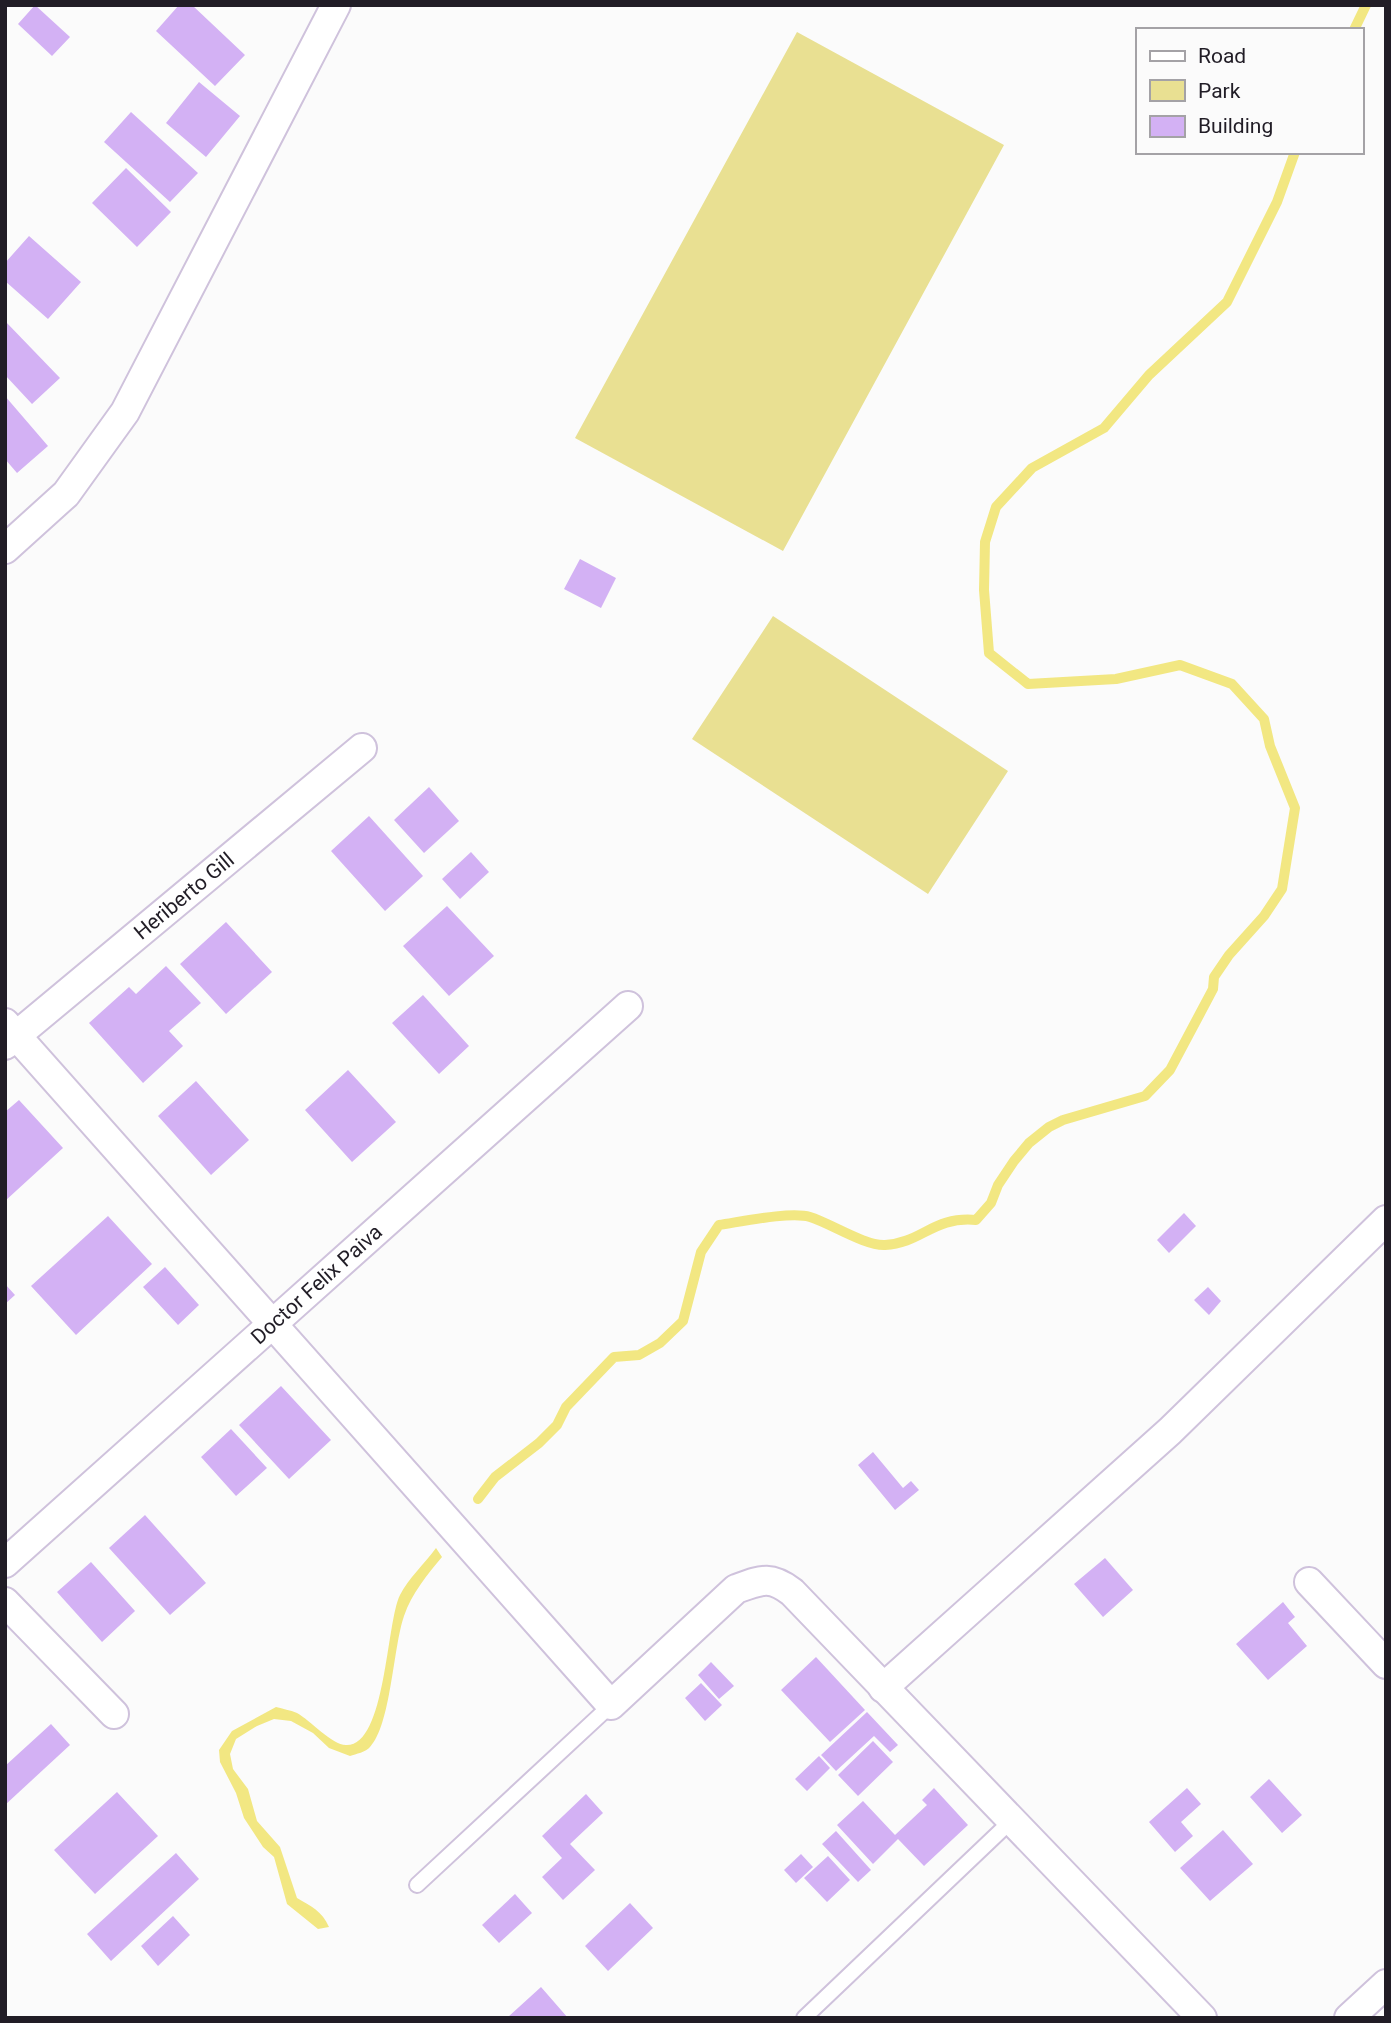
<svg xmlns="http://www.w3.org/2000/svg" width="1391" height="2023" font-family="Roboto,sans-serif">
	<rect width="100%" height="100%" fill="#fbfbfb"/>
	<path fill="#e9e092" d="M 797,32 L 1004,145 L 783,551 L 575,438 Z
		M 773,616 L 1008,771 L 928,894 L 692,739 Z"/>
	<path fill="#f2e782" d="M 436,1548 L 442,1557 C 427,1575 412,1593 404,1616 C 393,1648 391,1725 370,1747 C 366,1752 356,1754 350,1756 L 329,1748 L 313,1733 L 291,1721 L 274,1719 L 257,1726 L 236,1739 L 230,1754 L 233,1769 L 248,1789 L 257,1821 L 280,1847 L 297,1898 C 311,1906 322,1911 329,1927 L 318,1929 L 287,1904 L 274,1857 L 263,1847 L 244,1818 L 236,1793 L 220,1762 L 219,1750 L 232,1731 L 276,1707 C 283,1709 290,1710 297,1713 C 310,1720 332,1745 346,1745 C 386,1747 386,1623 400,1595 C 408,1579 425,1563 436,1548 Z"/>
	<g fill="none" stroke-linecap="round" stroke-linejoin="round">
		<path stroke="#f2e782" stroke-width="10" d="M 1354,30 L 1366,5
			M 478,1499 L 495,1477 L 539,1443 L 557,1425 L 566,1407 L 614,1357 L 639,1355 L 660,1343 L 683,1321 L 701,1252 L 719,1225 C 740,1222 791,1211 810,1217 C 830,1223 865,1246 885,1245 C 922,1243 933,1216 976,1220 L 991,1203 L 998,1185 L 1014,1161 L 1029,1143 L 1049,1127 L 1063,1120 L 1145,1096 L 1170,1070 L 1213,989 L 1214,977 L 1229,955 L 1264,916 L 1282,889 L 1295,808 L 1270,746 L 1264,719 L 1232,684 L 1180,665 L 1116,679 L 1028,684 L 989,653 L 984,590 L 985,542 L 996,507 L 1032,468 L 1104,428 L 1149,375 L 1227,302 L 1277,202 L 1295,152"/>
	</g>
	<path fill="#d3b1f4" d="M 35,5 L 70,37 L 52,56 L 18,24 Z
		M 179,5 L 192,5 L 245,55 L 215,86 L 156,31 Z
		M 199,82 L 240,116 L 206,157 L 166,123 Z
		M 131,112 L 198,173 L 170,202 L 104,142 Z
		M 126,168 L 171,212 L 137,247 L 92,203 Z
		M 29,236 L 81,282 L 48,319 L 5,281 L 5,263 Z
		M 5,321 L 60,378 L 32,404 L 5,375 Z
		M 5,396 L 48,446 L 17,473 L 5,459 Z
		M 580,559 L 616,578 L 601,608 L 564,589 Z
		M 429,787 L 459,821 L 424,853 L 394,820 Z
		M 369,816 L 423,876 L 385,911 L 331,851 Z
		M 471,852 L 489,872 L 460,899 L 442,879 Z
		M 447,906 L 494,956 L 449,996 L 403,946 Z
		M 226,922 L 272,972 L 226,1014 L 180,964 Z
		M 166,966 L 201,1003 L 169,1031 L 183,1046 L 143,1083 L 89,1023 L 129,987 L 136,994 Z
		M 423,995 L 469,1046 L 439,1074 L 392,1023 Z
		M 348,1070 L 396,1122 L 352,1162 L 305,1110 Z
		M 196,1081 L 249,1140 L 211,1175 L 158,1116 Z
		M 19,1100 L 63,1148 L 5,1201 L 5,1112 Z
		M 1184,1213 L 1196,1226 L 1169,1253 L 1157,1240 Z
		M 108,1216 L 152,1264 L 76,1335 L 31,1286 Z
		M 165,1267 L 199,1305 L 178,1325 L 143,1287 Z
		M 5,1284 L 15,1295 L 5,1304 Z
		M 1208,1287 L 1221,1301 L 1209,1315 L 1194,1300 Z
		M 281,1386 L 331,1440 L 289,1479 L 239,1425 Z
		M 231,1429 L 267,1468 L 236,1496 L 201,1457 Z
		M 873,1452 L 903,1488 L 911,1481 L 919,1490 L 895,1510 L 858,1465 Z
		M 145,1515 L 206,1583 L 170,1615 L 109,1548 Z
		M 1105,1558 L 1133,1590 L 1103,1617 L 1074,1584 Z
		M 91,1562 L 135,1611 L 102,1642 L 57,1592 Z
		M 1283,1602 L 1295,1617 L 1288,1623 L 1307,1646 L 1268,1680 L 1236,1644 Z
		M 816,1657 L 865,1710 L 830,1742 L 781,1690 Z
		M 711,1662 L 734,1686 L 719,1699 L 698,1675 Z
		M 701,1683 L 722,1705 L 705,1721 L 685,1698 Z
		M 867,1712 L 898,1745 L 890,1752 L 874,1736 L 836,1771 L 821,1755 Z
		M 51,1724 L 70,1745 L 5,1805 L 5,1766 Z
		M 873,1741 L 893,1762 L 858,1796 L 838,1775 Z
		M 819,1756 L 830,1768 L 807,1791 L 795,1779 Z
		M 1269,1779 L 1302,1815 L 1282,1833 L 1250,1797 Z
		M 934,1788 L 968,1825 L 924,1866 L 898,1839 L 873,1864 L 837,1825 L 863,1801 L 895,1835 L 927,1805 L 922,1800 Z
		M 1187,1788 L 1201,1804 L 1181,1822 L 1193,1836 L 1175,1852 L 1149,1822 Z
		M 117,1792 L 158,1836 L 95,1894 L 54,1850 Z
		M 586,1794 L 603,1813 L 570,1844 L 595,1870 L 563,1900 L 542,1877 L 562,1858 L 542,1836 Z
		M 1223,1830 L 1253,1864 L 1210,1901 L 1180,1868 Z
		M 836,1831 L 871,1870 L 858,1882 L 822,1844 Z
		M 176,1853 L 199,1879 L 111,1961 L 87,1934 Z
		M 801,1854 L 813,1867 L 796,1883 L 784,1870 Z
		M 828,1856 L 850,1880 L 827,1902 L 804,1878 Z
		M 515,1894 L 532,1913 L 499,1943 L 482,1925 Z
		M 630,1903 L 653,1928 L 608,1971 L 585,1946 Z
		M 173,1916 L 190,1935 L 158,1966 L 141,1946 Z
		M 541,1987 L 568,2018 L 507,2018 Z"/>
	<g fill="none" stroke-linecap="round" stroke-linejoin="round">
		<defs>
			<path id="service" d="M 417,1885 L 611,1705
				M 804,2018 L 1011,1821"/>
			<g id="minor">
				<path d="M 5,549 L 66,494 L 125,412 L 336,5"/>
				<path d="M 5,1023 L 611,1705 L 736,1589 C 761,1580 770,1575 792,1592 L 1202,2018"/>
				<path id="s1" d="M 5,1045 L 362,748"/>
				<path id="s2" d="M 5,1563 L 628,1006"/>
				<path d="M 1309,1582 L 1386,1664"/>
				<path d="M 5,1602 L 114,1714"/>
				<path d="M 883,1688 L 1170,1431 L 1386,1220"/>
				<path d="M 1349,2018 L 1386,1984"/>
			</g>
		</defs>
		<use href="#service" stroke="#cfc2dc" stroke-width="18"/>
		<use href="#minor" stroke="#cfc2dc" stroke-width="32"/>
		<use href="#service" stroke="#fff" stroke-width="14"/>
		<use href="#minor" stroke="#fff" stroke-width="28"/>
	</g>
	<g text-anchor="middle" stroke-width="7" stroke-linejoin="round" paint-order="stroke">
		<g font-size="21" fill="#211d26" stroke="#fbfbfb">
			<text dy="7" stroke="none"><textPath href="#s1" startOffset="233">Heriberto Gill</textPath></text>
			<text dy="7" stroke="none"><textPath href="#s2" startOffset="418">Doctor Felix Paiva</textPath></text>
		</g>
	</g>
	<rect width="1391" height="2023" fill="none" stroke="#211d26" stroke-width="14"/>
	<rect x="1136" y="28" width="228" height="126" fill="#fbfbfb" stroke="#a4a2a6" stroke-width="2"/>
	<rect x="1150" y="51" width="35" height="10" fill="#ffffff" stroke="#a4a2a6" stroke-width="2"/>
	<text x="1198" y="63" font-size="21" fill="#211d26">Road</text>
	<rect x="1150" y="80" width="35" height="21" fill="#e9e092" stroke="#a4a2a6" stroke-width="2"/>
	<text x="1198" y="98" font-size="21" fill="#211d26">Park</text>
	<rect x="1150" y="116" width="35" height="21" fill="#d3b1f4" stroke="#a4a2a6" stroke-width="2"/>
	<text x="1198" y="133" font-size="21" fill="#211d26">Building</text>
</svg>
